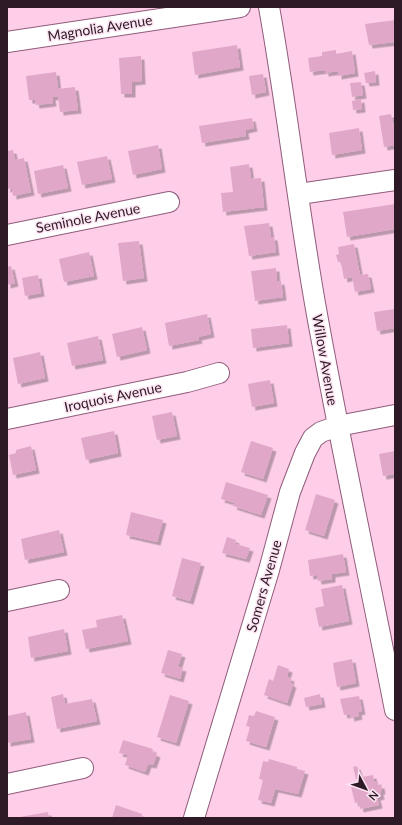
<svg xmlns="http://www.w3.org/2000/svg" width="402" height="825" font-family="Lato,sans-serif">
	<defs>
		<filter id="shadow"><feDropShadow dx="3.5" dy="3.5" stdDeviation="0" flood-color="#0004"/></filter>
	</defs>
	<rect width="100%" height="100%" fill="#fecee9"/>
	<path fill="#e0a7c8" filter="url(#shadow)" d="M 395,20 L 395,42 L 369,45 L 365,24 Z
		M 237,45 L 240,67 L 195,75 L 192,52 Z
		M 336,50 L 336,54 L 352,51 L 355,73 L 338,76 L 338,71 L 325,73 L 325,70 L 310,72 L 308,58 L 322,56 L 322,52 Z
		M 141,56 L 142,81 L 132,82 L 132,94 L 121,94 L 119,58 Z
		M 375,71 L 376,82 L 366,83 L 364,73 Z
		M 56,72 L 58,89 L 75,87 L 78,110 L 60,112 L 58,96 L 52,97 L 53,103 L 36,105 L 35,100 L 29,100 L 26,76 Z
		M 263,74 L 266,92 L 252,95 L 249,76 Z
		M 361,82 L 363,95 L 352,97 L 350,83 Z
		M 361,99 L 362,109 L 353,110 L 352,101 Z
		M 391,114 L 393,123 L 395,123 L 395,145 L 384,147 L 379,116 Z
		M 252,118 L 254,128 L 245,130 L 246,136 L 202,143 L 199,126 Z
		M 359,128 L 362,150 L 332,155 L 329,133 Z
		M 158,145 L 162,169 L 133,175 L 128,151 Z
		M 13,150 L 15,160 L 24,158 L 31,192 L 13,196 L 12,188 L 7,189 L 7,151 Z
		M 107,156 L 112,179 L 82,185 L 77,162 Z
		M 249,164 L 251,179 L 261,178 L 264,207 L 223,212 L 221,193 L 233,192 L 230,167 Z
		M 63,165 L 68,188 L 38,194 L 34,171 Z
		M 395,204 L 395,229 L 347,237 L 343,212 Z
		M 269,223 L 271,237 L 274,237 L 276,252 L 249,256 L 244,226 Z
		M 139,241 L 144,278 L 123,281 L 118,243 Z
		M 354,244 L 360,275 L 368,274 L 371,289 L 355,292 L 352,277 L 344,279 L 341,262 L 338,262 L 336,255 L 339,254 L 338,247 Z
		M 89,252 L 94,276 L 64,282 L 59,259 Z
		M 11,266 L 15,283 L 7,285 L 7,267 Z
		M 276,268 L 277,282 L 281,281 L 283,297 L 255,301 L 251,271 Z
		M 38,275 L 41,293 L 25,296 L 22,278 Z
		M 395,309 L 395,328 L 377,331 L 374,312 Z
		M 207,314 L 211,334 L 198,337 L 199,340 L 169,346 L 165,323 Z
		M 287,325 L 289,343 L 253,348 L 251,329 Z
		M 142,327 L 147,350 L 117,357 L 112,334 Z
		M 98,336 L 103,360 L 72,366 L 67,343 Z
		M 40,352 L 45,378 L 18,384 L 13,358 Z
		M 270,380 L 274,403 L 252,407 L 248,384 Z
		M 172,412 L 177,436 L 157,440 L 152,416 Z
		M 114,431 L 118,453 L 86,460 L 81,438 Z
		M 251,441 L 273,448 L 263,479 L 241,472 Z
		M 31,446 L 36,470 L 13,475 L 9,455 L 16,453 L 16,450 Z
		M 395,451 L 395,474 L 383,476 L 379,454 Z
		M 226,482 L 268,495 L 261,515 L 233,506 L 235,503 L 221,499 Z
		M 316,494 L 335,500 L 324,536 L 305,530 Z
		M 131,512 L 163,520 L 157,542 L 126,535 Z
		M 59,530 L 64,552 L 25,560 L 21,539 Z
		M 227,537 L 236,540 L 235,544 L 250,548 L 246,559 L 222,553 Z
		M 343,554 L 346,572 L 332,574 L 332,579 L 318,581 L 317,575 L 310,576 L 308,560 Z
		M 182,558 L 201,563 L 190,601 L 172,596 Z
		M 342,585 L 349,621 L 319,627 L 315,608 L 324,606 L 321,589 Z
		M 122,615 L 128,641 L 86,649 L 82,630 L 97,627 L 96,620 Z
		M 64,629 L 68,651 L 31,658 L 28,637 Z
		M 168,650 L 182,654 L 178,667 L 183,668 L 180,679 L 161,673 Z
		M 352,659 L 356,683 L 337,687 L 333,663 Z
		M 278,665 L 289,669 L 287,677 L 291,678 L 290,683 L 293,684 L 287,703 L 264,695 L 269,679 L 273,681 Z
		M 63,694 L 65,704 L 92,699 L 97,721 L 57,729 L 51,697 Z
		M 320,694 L 322,704 L 306,707 L 304,698 Z
		M 170,695 L 189,701 L 176,743 L 157,737 Z
		M 359,696 L 362,711 L 358,712 L 359,716 L 351,718 L 350,714 L 344,715 L 340,699 Z
		M 256,711 L 275,717 L 266,747 L 246,741 L 250,727 L 246,726 L 249,715 L 254,716 Z
		M 26,712 L 31,739 L 7,743 L 7,716 Z
		M 123,740 L 153,749 L 152,752 L 157,754 L 153,765 L 148,764 L 145,772 L 125,765 L 128,755 L 119,753 Z
		M 269,759 L 297,767 L 297,769 L 305,771 L 298,794 L 275,789 L 271,803 L 258,800 L 263,780 L 259,779 L 263,761 L 268,762 Z
		M 357,766 L 361,778 L 356,779 L 353,767 Z
		M 373,775 L 374,782 L 378,781 L 378,785 L 381,785 L 382,791 L 380,791 L 381,796 L 377,797 L 379,805 L 360,809 L 359,802 L 355,803 L 351,787 L 364,784 L 362,777 Z
		M 116,805 L 142,814 L 141,818 L 112,818 Z
		M 48,812 L 49,818 L 20,818 L 20,817 Z"/>
	<g fill="none" stroke-linecap="round" stroke-linejoin="round">
		<defs>
			<path id="street" d="M 269,7 C 287,107 298,208 316,309 C 340,443 369,576 395,710
				M 7,42 L 240,7
				M 299,194 L 395,180
				M 7,235 L 169,202
				M 7,419 L 187,382 L 219,373
				M 7,601 L 59,590
				M 7,784 L 83,768
				M 194,818 L 269,570 L 290,492 L 305,453 L 313,438 L 321,432 L 338,426 L 395,415"/>
		</defs>
		<use href="#street" stroke="#905c7b" stroke-width="22"/>
		<use href="#street" stroke="#fff" stroke-width="20"/>
	</g>
	<g text-anchor="middle" stroke-width="3" stroke-linejoin="round" paint-order="stroke">
		<g font-size="14" fill="#2e1926" stroke="#fce3f1">
			<text transform="translate(100 28) rotate(-9)" y="5">Magnolia Avenue</text>
			<text transform="translate(88 218) rotate(-11)" y="5">Seminole Avenue</text>
			<text transform="translate(325 360) rotate(80)" y="5">Willow Avenue</text>
			<text transform="translate(113 397) rotate(-12)" y="5">Iroquois Avenue</text>
			<text transform="translate(264 586) rotate(-74)" y="5">Somers Avenue</text>
		</g>
	</g>
	<rect width="402" height="825" fill="none" stroke="#2e1926" stroke-width="16"/>
	<g transform="translate(366 789) rotate(131)" stroke="#fce3f1" stroke-width="3" paint-order="stroke">
	<path d="M0-3L7 15L0 10L-7 15Z" fill="#2e1926"/>
	<text y="-6" font-size="11" font-weight="bold" text-anchor="middle" fill="#2e1926">N</text>
	</g>
</svg>
